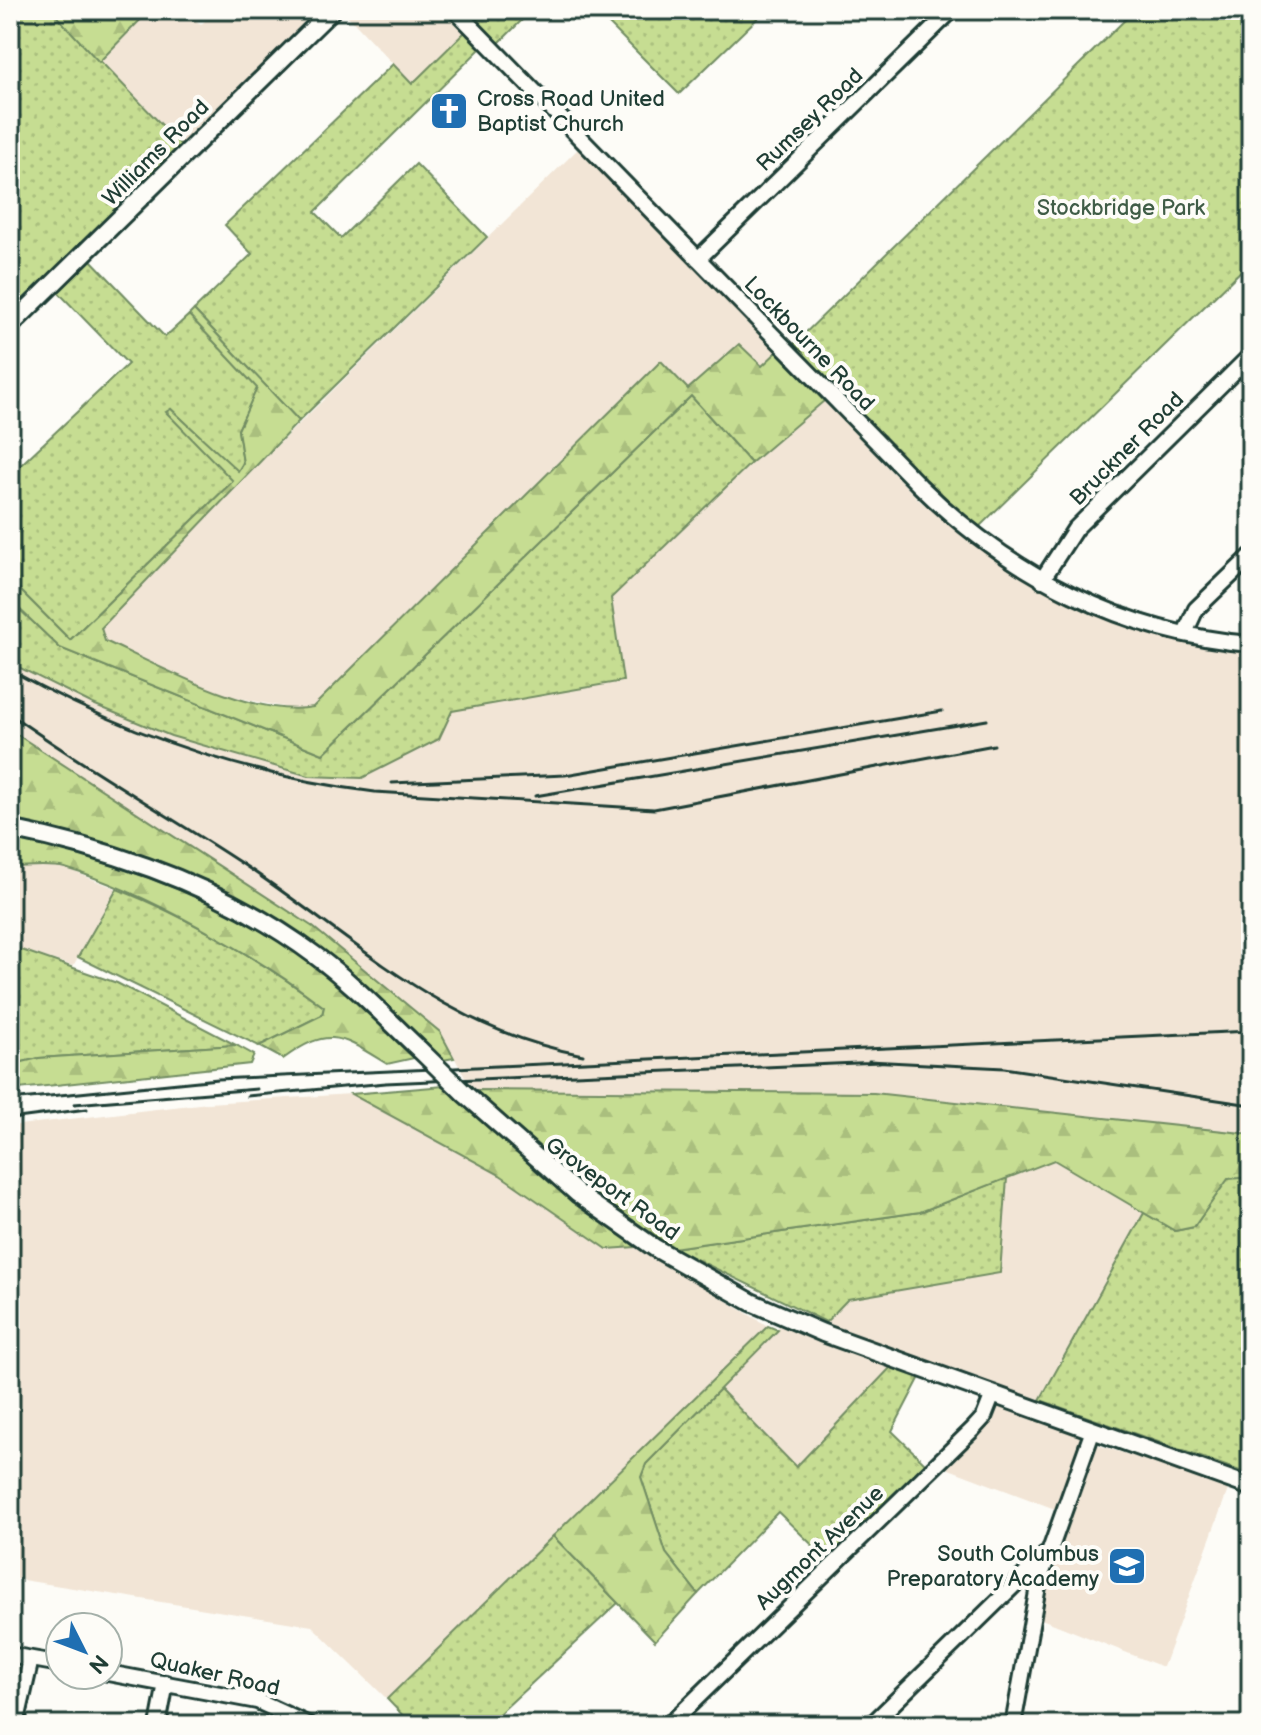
<svg xmlns="http://www.w3.org/2000/svg" width="1261" height="1735" font-family="'Balsamiq Sans',sans-serif">
	<defs>
		<pattern id="grass-dots" width="8" height="8" patternUnits="userSpaceOnUse" patternTransform="scale(2)"><rect width="8" height="8" fill="#c6dd92"/><path d="M2 2h.1M6 6h.1" fill="none" stroke="#aabf7e" stroke-width="1.8" stroke-linecap="round"/></pattern>
		<pattern id="forest-firs" width="22" height="20" patternUnits="userSpaceOnUse" patternTransform="scale(2)"><rect width="22" height="20" fill="#c6dd92"/><path d="M5 1l3.5 6h-7zM16 11l3.5 6h-7z" fill="#aabf7e"/></pattern>
	</defs>
	<rect width="100%" height="100%" fill="#fdfcf7"/>
	<filter id="ink" filterUnits="userSpaceOnUse"><feTurbulence type="fractalNoise" baseFrequency=".0125" numOctaves="2"/><feDisplacementMap in="SourceGraphic" scale="16" xChannelSelector="R" yChannelSelector="G"/><feConvolveMatrix kernelMatrix="1 2 1 2 8 2 1 2 1" color-interpolation-filters="sRGB"/></filter>
	<g filter="url(#ink)">
		<path fill="#f2e5d6" d="M 150,10 L 186,10 L 201,25 L 215,10 L 329,10 L 185,149 L 99,62 Z
			M 342,10 L 464,10 L 475,22 L 412,84 Z
			M 581,146 L 777,352 L 762,366 L 738,345 L 688,389 L 660,361 L 313,707 L 298,710 L 220,694 L 104,641 L 101,628 L 238,484 Z
			M 824,401 L 920,501 L 1004,566 L 1119,623 L 1180,641 L 1251,649 L 1251,1134 L 874,1093 L 472,1090 L 440,1031 L 313,927 L 10,730 L 10,663 L 93,704 L 171,736 L 451,711 L 623,681 L 611,598 L 751,463 Z
			M 10,867 L 62,867 L 117,889 L 73,966 L 10,946 Z
			M 351,1094 L 500,1175 L 606,1249 L 637,1247 L 768,1326 L 387,1699 L 312,1626 L 10,1578 L 10,1126 L 208,1103 Z
			M 1054,1160 L 1144,1213 L 1040,1399 L 1105,1423 L 1098,1445 L 1229,1487 L 1163,1667 L 1039,1618 L 1071,1515 L 941,1466 L 997,1407 L 892,1366 L 796,1467 L 720,1389 L 796,1309 L 825,1322 L 848,1299 L 1000,1273 L 1007,1178 Z"/>
		<path fill="url(#grass-dots)" stroke="#728d63" stroke-width="2" d="M 10,10 L 51,10 L 185,149 L 10,315 Z
			M 464,10 L 532,10 L 497,45 Z
			M 595,10 L 766,10 L 679,94 Z
			M 1135,10 L 1251,10 L 1251,261 L 977,529 L 955,512 L 792,346 Z
			M 466,31 L 481,48 L 315,212 L 341,238 L 416,164 L 487,237 L 299,421 L 194,310 L 252,254 L 225,225 L 393,64 L 412,84 Z
			M 88,257 L 165,337 L 189,315 L 258,388 L 238,430 L 243,463 L 238,472 L 171,409 L 167,413 L 234,480 L 70,640 L 10,580 L 10,475 L 128,364 L 56,290 Z
			M 691,396 L 751,463 L 611,598 L 623,681 L 452,711 L 439,739 L 362,778 L 309,776 L 171,736 L 93,704 L 10,663 L 10,600 L 60,648 L 323,754 Z
			M 117,889 C 187,916 264,962 324,1007 L 322,1015 L 259,1046 L 78,957 Z
			M 10,946 L 117,983 L 236,1045 L 39,1058 L 10,1065 Z
			M 1251,1177 L 1251,1475 L 1040,1400 L 1144,1213 L 1175,1231 L 1194,1227 L 1228,1178 Z
			M 1007,1178 L 1000,1273 L 848,1299 L 826,1322 L 673,1248 L 920,1212 Z
			M 892,1366 L 920,1377 L 892,1431 L 927,1465 L 830,1562 L 778,1512 L 698,1594 L 666,1553 L 641,1477 L 646,1464 L 720,1389 L 796,1467 Z
			M 553,1536 L 618,1603 L 487,1725 L 412,1725 L 387,1699 Z"/>
		<path fill="url(#forest-firs)" stroke="#728d63" stroke-width="2" d="M 51,10 L 150,10 L 99,62 Z
			M 194,310 L 299,421 L 101,628 L 105,641 C 159,666 254,719 313,707 L 661,361 L 688,389 L 739,344 L 762,366 L 777,352 L 824,401 L 751,463 L 691,396 L 323,754 L 60,648 L 10,600 L 10,580 L 70,640 L 233,481 L 166,412 L 171,409 L 238,471 L 243,463 L 238,430 L 257,388 L 189,315 Z
			M 10,730 L 313,927 L 440,1032 L 454,1058 L 443,1060 C 402,1021 362,980 317,946 C 239,885 108,835 10,822 Z
			M 10,838 C 113,860 214,896 302,955 C 344,983 378,1023 414,1058 L 387,1064 C 341,1036 330,1025 283,1059 L 259,1046 L 322,1015 L 324,1007 C 257,956 146,892 65,868 C 49,864 27,867 10,867 Z
			M 236,1045 L 254,1055 L 250,1064 L 10,1090 L 10,1065 L 39,1058 Z
			M 444,1086 L 543,1176 L 637,1247 L 607,1249 L 500,1175 L 351,1094 Z
			M 472,1090 L 874,1093 L 1251,1134 L 1251,1177 L 1228,1179 L 1194,1227 L 1175,1231 L 1054,1160 L 920,1212 L 673,1248 L 595,1194 Z
			M 768,1326 L 778,1330 L 646,1464 L 641,1477 L 666,1553 L 698,1594 L 655,1641 L 553,1536 Z"/>
		<g fill="none" stroke-linecap="round" stroke-linejoin="round">
			<defs>
				<path id="minor" d="M 455,10 L 920,486 C 1010,574 1124,634 1251,644
					M 698,259 L 952,10
					M 1042,580 L 1075,529 L 1251,355
					M 1185,633 L 1196,609 L 1251,556
					M 10,1655 L 60,1664
					M 108,1673 L 257,1701 L 309,1725
					M 16,1725 L 31,1659
					M 158,1725 L 166,1683
					M 669,1725 L 973,1429 L 984,1417 L 993,1394
					M 871,1725 L 1045,1555
					M 1013,1725 L 1039,1581 L 1093,1430"/>
				<path id="major" d="M 10,326 L 332,10
					M 10,829 C 119,851 227,889 316,956 C 354,984 386,1018 420,1050
					M 465,1094 L 578,1194 L 655,1248 L 751,1302 L 823,1333 L 1251,1487"/>
			</defs>
			<use href="#minor" stroke="#1f3d34" stroke-width="20"/>
			<use href="#major" stroke="#1f3d34" stroke-width="22"/>
			<use href="#minor" stroke="#fdfcf7" stroke-width="14"/>
			<use href="#major" stroke="#fdfcf7" stroke-width="16"/>
			<path stroke="#1f3d34" stroke-width="3" d="M 10,670 C 124,733 246,776 375,792 L 654,809 L 994,745
				M 10,714 C 85,768 167,814 244,865 C 357,940 444,1030 583,1055
				M 392,783 L 565,775 L 942,711
				M 535,796 L 987,720
				M 869,1061 L 1004,1068 L 1251,1105
				M 385,1083 L 880,1062
				M 247,1096 L 386,1083
				M 10,1100 L 218,1079 L 1251,1031
				M 74,1104 L 257,1089
				M 10,1119 L 87,1109"/>
			<defs>
				<path id="major-bridge" d="M 420,1050 L 465,1094"/>
			</defs>
			<use href="#major-bridge" stroke="#1f3d34" stroke-width="22" stroke-linecap="butt"/>
			<use href="#major-bridge" stroke="#fdfcf7" stroke-width="16"/>
		</g>
	</g>
	<defs>
		<symbol id="church-square" viewBox="-11 -11 22 22"><rect x="-9" y="-9" width="18" height="18" rx="4" fill="#1f6fb2" stroke="#fdfcf7"/><path d="M-1.2-6h2.4v3.5h3.3v2.4h-3.3V6h-2.4V-.1h-3.3v-2.4h3.3Z" fill="#fff"/></symbol>
		<symbol id="school-square" viewBox="-11 -11 22 22"><rect x="-9" y="-9" width="18" height="18" rx="4" fill="#1f6fb2" stroke="#fdfcf7"/><path d="M0-5L7-2L0 1L-7-2ZM-4 1L0 2.5L4 1V4Q0 6-4 4Z" fill="#fff"/></symbol>
	</defs>
	<g fill-rule="evenodd">
		<use href="#church-square" x="427" y="89" width="44" height="44"/>
		<use href="#school-square" x="1105" y="1544" width="44" height="44"/>
	</g>
	<g text-anchor="middle" stroke-width="8" stroke-linejoin="round" paint-order="stroke">
		<g font-size="22" fill="#1f3d34" stroke="#fdfcf7" text-anchor="start">
			<text x="477" y="106">Cross Road United<tspan x="477" dy="25">Baptist Church</tspan></text>
			<text x="1099" y="1561" text-anchor="end">South Columbus<tspan x="1099" dy="25">Preparatory Academy</tspan></text>
		</g>
		<g font-size="22" fill="#1f3d34" stroke="#fdfcf7">
			<text transform="translate(809 119) rotate(-44)" y="8">Rumsey Road</text>
			<text transform="translate(155 152) rotate(-45)" y="8">Williams Road</text>
			<text transform="translate(810 343) rotate(46)" y="8">Lockbourne Road</text>
			<text transform="translate(1126 448) rotate(-45)" y="8">Bruckner Road</text>
			<text transform="translate(613 1188) rotate(36)" y="8">Groveport Road</text>
			<text transform="translate(819 1547) rotate(-44)" y="8">Augmont Avenue</text>
			<text transform="translate(215 1673) rotate(13)" y="8">Quaker Road</text>
		</g>
		<g font-size="22" fill="#405d47" stroke="#fdfcf7">
			<text x="1121" y="215">Stockbridge Park</text>
		</g>
	</g>
	<rect width="1261" height="1735" fill="none" stroke="#fdfcf7" stroke-width="40"/>
	<rect x="20" y="20" width="1221" height="1695" fill="none" stroke="#1f3d34" stroke-width="3" filter="url(#ink)"/>
	<g transform="translate(84 1651) rotate(132)"><circle r="38" fill="#fdfcf7" stroke="#a4b0a9" stroke-width="2"/>
	<path d="M0-6L14 30L0 20L-14 30Z" fill="#1f6fb2"/>
	<text y="-12" font-size="22" font-weight="bold" text-anchor="middle" fill="#1f3d34">N</text>
	</g>
</svg>
